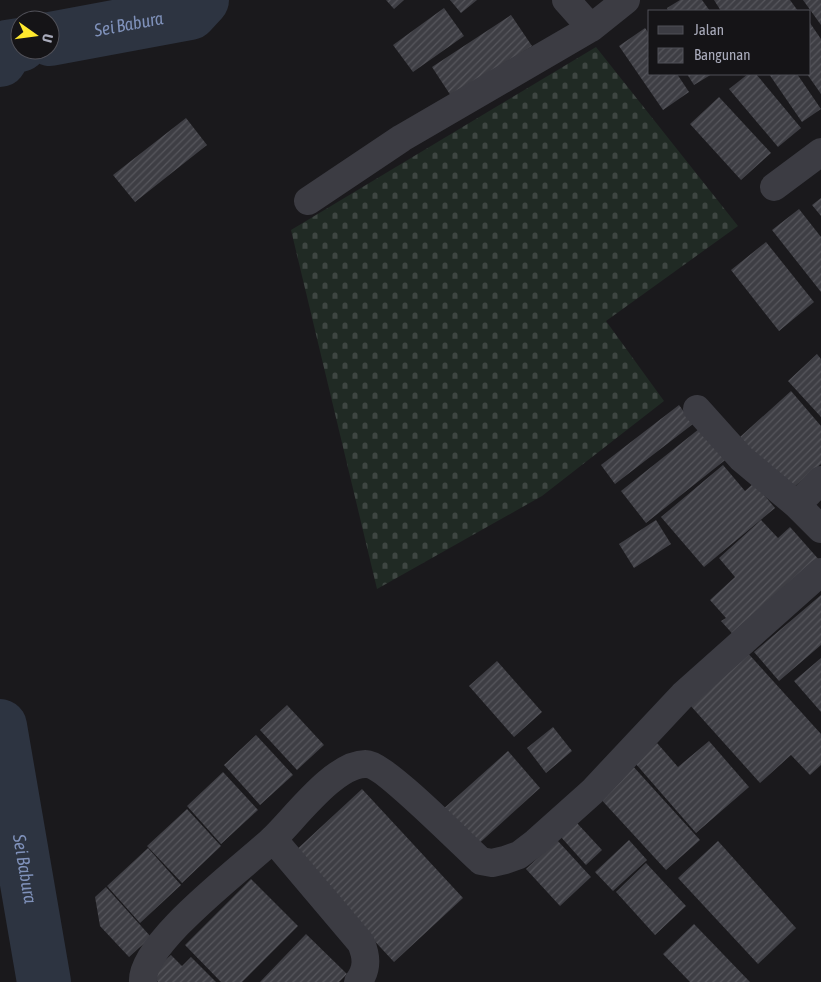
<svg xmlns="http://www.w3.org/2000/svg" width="821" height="982" font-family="'Asap Condensed',sans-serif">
	<defs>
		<pattern id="cemetery-stones" width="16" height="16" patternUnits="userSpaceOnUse" patternTransform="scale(1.25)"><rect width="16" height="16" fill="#202a24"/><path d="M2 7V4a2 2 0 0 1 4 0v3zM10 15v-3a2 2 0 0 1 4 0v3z" fill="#3e4642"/></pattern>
		<pattern id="building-hatch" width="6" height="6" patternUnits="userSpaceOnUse" patternTransform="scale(1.25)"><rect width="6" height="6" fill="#3e3e44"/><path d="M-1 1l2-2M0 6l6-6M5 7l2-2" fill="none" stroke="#57575d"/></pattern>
	</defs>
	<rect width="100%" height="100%" fill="#1a191c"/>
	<path fill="url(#cemetery-stones)" d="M 596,47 L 738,226 L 606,321 L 664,401 L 542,496 L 377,589 L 291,230 Z"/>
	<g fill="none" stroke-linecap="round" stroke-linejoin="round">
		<g stroke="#2d3441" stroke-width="54">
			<path id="s1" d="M 50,39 L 190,13 L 202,0"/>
			<path d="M 0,60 L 7,47 L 20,45"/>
			<path id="s2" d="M 0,726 L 44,982"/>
		</g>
	</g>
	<path fill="url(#building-hatch)" d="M 386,0 L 404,0 L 394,9 Z
		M 450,0 L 477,0 L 461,13 Z
		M 680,0 L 702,0 L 710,11 L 668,11 L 667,8 Z
		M 714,0 L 790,0 L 798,11 L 721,11 Z
		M 803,0 L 821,0 L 821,25 Z
		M 444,8 L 464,36 L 413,72 L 393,45 Z
		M 511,15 L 532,46 L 453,99 L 432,67 Z
		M 810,23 L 821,39 L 821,94 L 807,74 L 810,74 Z
		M 645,28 L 650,35 L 650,74 L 677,74 L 689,92 L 663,110 L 619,46 Z
		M 687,74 L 712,74 L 694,85 Z
		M 748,74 L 756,74 L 801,128 L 778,147 L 729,89 Z
		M 769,74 L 797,74 L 821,109 L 802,122 Z
		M 719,97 L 771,153 L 741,180 L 690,124 Z
		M 186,118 L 207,145 L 135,202 L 113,175 Z
		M 821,198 L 821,216 L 812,205 Z
		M 799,209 L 821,237 L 821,292 L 772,230 Z
		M 766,242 L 814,302 L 779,331 L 731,270 Z
		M 817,354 L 821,359 L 821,417 L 788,381 Z
		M 791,391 L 821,426 L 821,464 L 788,492 L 740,437 Z
		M 679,405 L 693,424 L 615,484 L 601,465 Z
		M 704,425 L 729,457 L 646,523 L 621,491 Z
		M 723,465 L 745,491 L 754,483 L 775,508 L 704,567 L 661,517 Z
		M 656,520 L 671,544 L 634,568 L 619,544 Z
		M 761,520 L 778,538 L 790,527 L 821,562 L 738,640 L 721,621 L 726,618 L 710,600 L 735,577 L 719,558 Z
		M 821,595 L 821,645 L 779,681 L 754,652 Z
		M 746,651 L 821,734 L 821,765 L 810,775 L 791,755 L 760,783 L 689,704 Z
		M 821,658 L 821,712 L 794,681 Z
		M 497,661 L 542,712 L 514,737 L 469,686 Z
		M 287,705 L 324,745 L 297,770 L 260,730 Z
		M 553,727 L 572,751 L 546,773 L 527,748 Z
		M 256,735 L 293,775 L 260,805 L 224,765 Z
		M 709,741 L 749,787 L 696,833 L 635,763 L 657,743 L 678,767 Z
		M 508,751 L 540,788 L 474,848 L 441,811 Z
		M 631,764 L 700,840 L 666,870 L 597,795 Z
		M 223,772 L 258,810 L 221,844 L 187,806 Z
		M 362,789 L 463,898 L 394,962 L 293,853 Z
		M 187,809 L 221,846 L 182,883 L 147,846 Z
		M 576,822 L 602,850 L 586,865 L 560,836 Z
		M 557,840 L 591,877 L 560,906 L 526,869 Z
		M 629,840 L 647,860 L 613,891 L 595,872 Z
		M 718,841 L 796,928 L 758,964 L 678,878 Z
		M 148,848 L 181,885 L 140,923 L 107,886 Z
		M 646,863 L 686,906 L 655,935 L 616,892 Z
		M 251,879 L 298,926 L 242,982 L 221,982 L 185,945 Z
		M 106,887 L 151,937 L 129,957 L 100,926 L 95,897 Z
		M 694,924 L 750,982 L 690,982 L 663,954 Z
		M 306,934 L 347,974 L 339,982 L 260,982 Z
		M 171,955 L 182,966 L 191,957 L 216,982 L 158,982 L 151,974 Z"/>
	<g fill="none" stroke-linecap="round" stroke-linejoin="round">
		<path stroke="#3c3c43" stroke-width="28" d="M 566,0 L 591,28
			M 774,187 L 821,152
			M 308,201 L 402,138 L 591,28 L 626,0
			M 697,409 L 741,458 L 797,505
			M 821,480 L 797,505 L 821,529
			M 273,839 L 361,943 C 367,957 368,969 358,982
			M 143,982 C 139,944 246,865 273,839 C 295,818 335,763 366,764 C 384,764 463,845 481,861 L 492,863 L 505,860 L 519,855 L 536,842 L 592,792 L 683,695 L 821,572"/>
	</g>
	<g text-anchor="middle" stroke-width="5" stroke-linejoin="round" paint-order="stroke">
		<g font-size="18" font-style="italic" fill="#7f91ba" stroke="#151417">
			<text dy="6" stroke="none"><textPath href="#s1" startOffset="80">Sei Babura</textPath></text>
			<text dy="6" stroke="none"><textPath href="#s2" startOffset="145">Sei Babura</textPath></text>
		</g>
	</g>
	<rect x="648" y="10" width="162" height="65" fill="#151417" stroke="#515159"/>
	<rect x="658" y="26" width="25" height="8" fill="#3c3c43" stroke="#515159"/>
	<text x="694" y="35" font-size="15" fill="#aaacbc">Jalan</text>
	<rect x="658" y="48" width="25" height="15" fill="url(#building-hatch)" stroke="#515159"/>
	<text x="694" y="60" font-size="15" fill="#aaacbc">Bangunan</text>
	<g transform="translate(35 35) rotate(104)"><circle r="24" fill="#151417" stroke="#515159"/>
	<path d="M0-4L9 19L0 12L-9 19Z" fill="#ffe92e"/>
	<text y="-8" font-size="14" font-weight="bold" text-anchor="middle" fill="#aaacbc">U</text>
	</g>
</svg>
